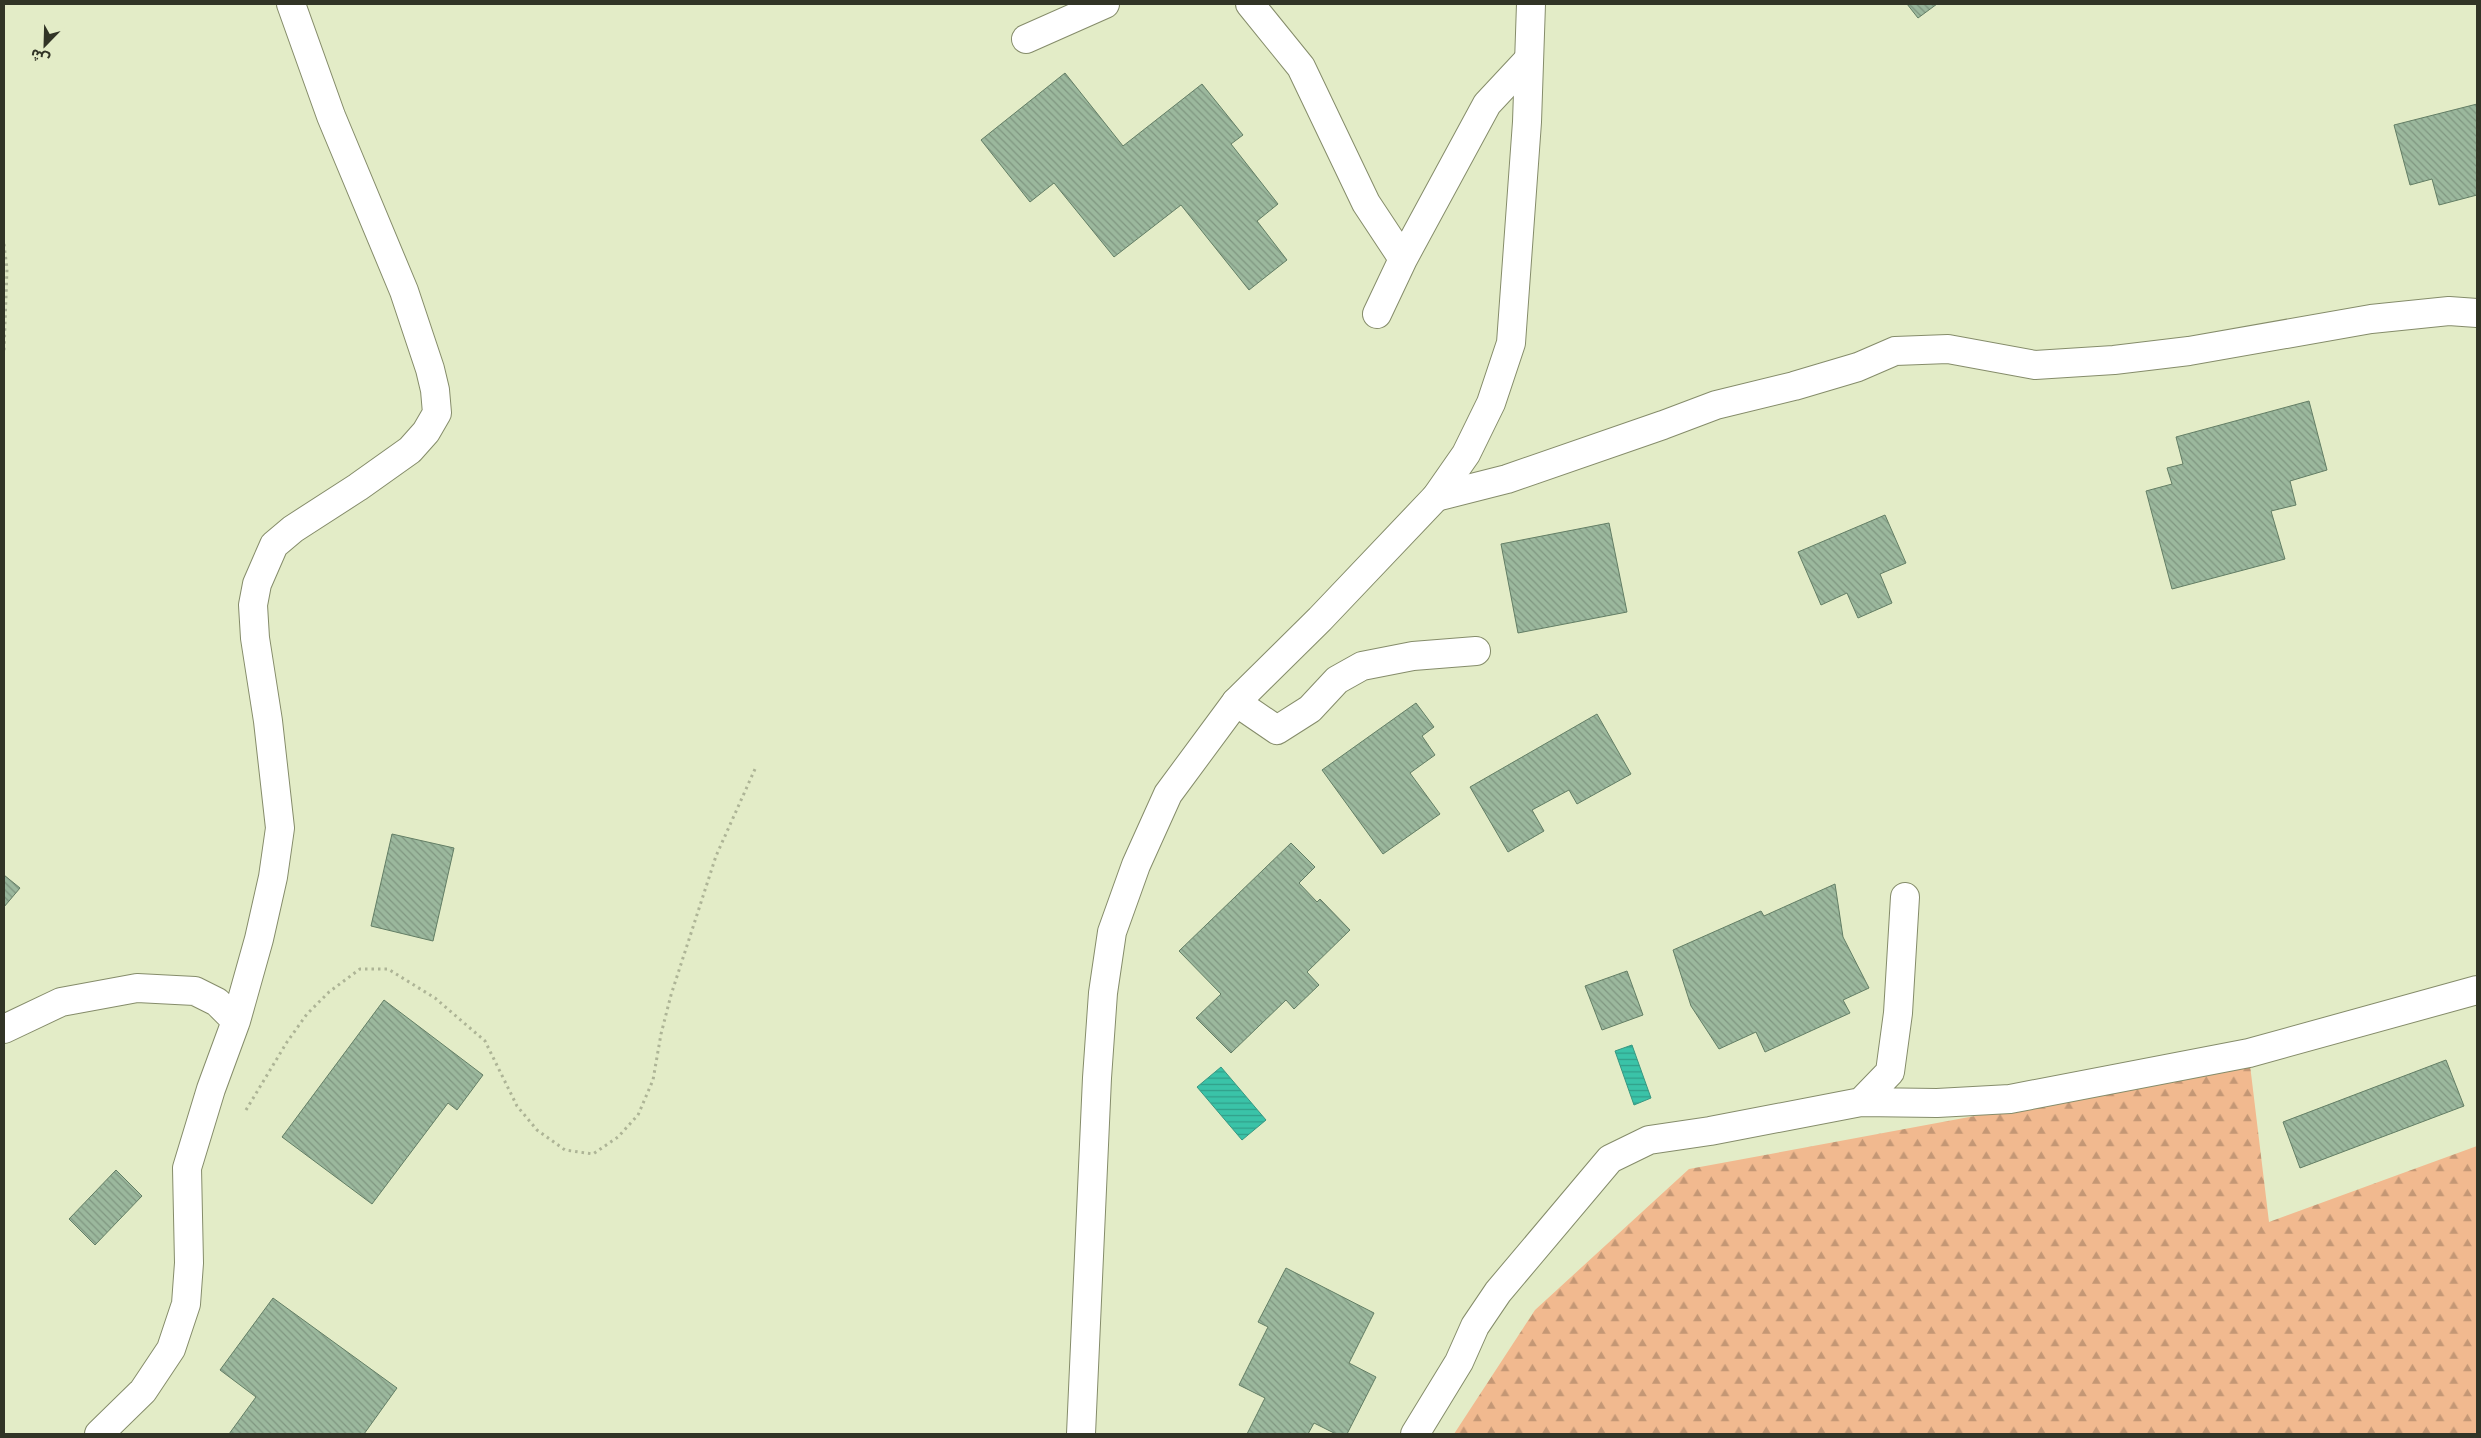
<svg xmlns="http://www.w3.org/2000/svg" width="2481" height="1438" font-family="'Golos Text','Noto Sans Arabic',sans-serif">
	<defs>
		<pattern id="forest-firs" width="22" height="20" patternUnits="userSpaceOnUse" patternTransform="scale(1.25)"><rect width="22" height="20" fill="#f1b98f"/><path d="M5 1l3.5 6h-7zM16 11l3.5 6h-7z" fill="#c49775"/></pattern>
		<pattern id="water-rules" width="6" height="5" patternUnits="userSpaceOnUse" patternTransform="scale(1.25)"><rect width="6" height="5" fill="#3ac3a8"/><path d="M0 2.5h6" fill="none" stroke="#319f89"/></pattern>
		<pattern id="building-back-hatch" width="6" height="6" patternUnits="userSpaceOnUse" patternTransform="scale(1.25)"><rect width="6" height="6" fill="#9bb89d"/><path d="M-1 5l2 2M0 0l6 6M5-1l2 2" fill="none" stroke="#7f9680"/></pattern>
	</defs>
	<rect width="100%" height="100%" fill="#e3ecc7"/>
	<path fill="url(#forest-firs)" d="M 2250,1065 L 2269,1222 L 2477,1146 L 2477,1434 L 1454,1434 L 1535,1310 L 1689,1169 Z"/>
	<path fill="url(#water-rules)" stroke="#379881" d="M 1632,1045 L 1651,1098 L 1634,1105 L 1615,1051 Z
		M 1221,1067 L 1266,1120 L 1242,1140 L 1197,1087 Z"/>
	<path fill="url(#building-back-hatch)" stroke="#637e65" d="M 1907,4 L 1937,4 L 1918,18 Z
		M 1065,73 L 1123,146 L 1202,84 L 1243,135 L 1231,144 L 1278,204 L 1257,221 L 1287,260 L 1249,290 L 1181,205 L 1114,257 L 1054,183 L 1030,202 L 981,140 Z
		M 2477,104 L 2477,195 L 2439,205 L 2432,179 L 2410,185 L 2394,125 Z
		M 2309,401 L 2327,470 L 2290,481 L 2296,505 L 2271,511 L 2285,559 L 2172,589 L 2146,491 L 2172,484 L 2167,468 L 2183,464 L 2176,437 Z
		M 1885,515 L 1906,563 L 1880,574 L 1892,603 L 1858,618 L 1847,593 L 1821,605 L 1798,552 Z
		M 1609,523 L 1627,612 L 1518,633 L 1501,544 Z
		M 1416,703 L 1434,727 L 1422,736 L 1435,755 L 1410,773 L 1440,814 L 1383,854 L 1322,770 Z
		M 1597,714 L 1631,774 L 1577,804 L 1569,790 L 1532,810 L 1544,831 L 1508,852 L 1470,787 Z
		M 392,834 L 454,848 L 433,941 L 371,926 Z
		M 1291,843 L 1315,867 L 1299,883 L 1317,902 L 1320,899 L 1350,930 L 1307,972 L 1319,985 L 1294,1009 L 1286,1000 L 1231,1053 L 1196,1018 L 1221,994 L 1179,951 Z
		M 4,875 L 20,888 L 4,907 Z
		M 1835,884 L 1843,937 L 1869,988 L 1843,1000 L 1850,1013 L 1765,1052 L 1756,1032 L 1719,1049 L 1691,1006 L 1673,950 L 1761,911 L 1764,916 Z
		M 1627,971 L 1643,1015 L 1602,1030 L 1585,986 Z
		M 384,1000 L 483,1075 L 457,1110 L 448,1103 L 372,1204 L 282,1137 Z
		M 2446,1060 L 2464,1106 L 2300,1168 L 2283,1122 Z
		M 116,1170 L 142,1196 L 95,1245 L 69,1219 Z
		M 1286,1268 L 1374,1313 L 1349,1363 L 1376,1377 L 1347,1434 L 1336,1434 L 1314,1423 L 1308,1434 L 1247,1434 L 1265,1398 L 1239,1385 L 1268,1327 L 1258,1322 Z
		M 273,1298 L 397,1388 L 364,1434 L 229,1434 L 256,1397 L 220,1370 Z"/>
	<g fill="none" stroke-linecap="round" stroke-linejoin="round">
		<defs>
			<path id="minor" d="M 1250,4 L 1301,67 L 1366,203 L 1403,259
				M 1026,39 L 1105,4
				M 1377,314 L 1403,259 L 1487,104 L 1529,59
				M 1436,497 L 1507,479 L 1663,425 L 1716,405 L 1794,386 L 1858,367 L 1895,351 L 1948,349 L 2035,365 L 2114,360 L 2189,351 L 2371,319 L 2449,311 L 2477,313
				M 1236,702 L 1277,730 L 1310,709 L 1337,680 L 1362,666 L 1413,656 L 1476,651
				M 4,1029 L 61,1002 L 137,988 L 195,991 L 217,1002 L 236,1021
				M 1861,1102 L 1890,1072 L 1898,1013 L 1905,897
				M 99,1434 L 143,1391 L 171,1349 L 186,1304 L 189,1263 L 187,1168 L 211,1089 L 236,1021 L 259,939 L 273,877 L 280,828 L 268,721 L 255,638 L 253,605 L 257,584 L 274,545 L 293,529 L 358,487 L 410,450 L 426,432 L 437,413 L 435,390 L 430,369 L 404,291 L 331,116 L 291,4
				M 1415,1434 L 1459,1362 L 1475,1326 L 1498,1292 L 1610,1159 L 1649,1140 L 1710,1131 L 1861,1102 L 1937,1103 L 2010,1099 L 2249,1053 L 2477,990"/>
			<path id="primary" d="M 1081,1434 L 1097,1078 L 1103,993 L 1112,932 L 1136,865 L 1168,794 L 1236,702 L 1320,619 L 1436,497 L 1466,454 L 1491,403 L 1511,343 L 1527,122 L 1531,4"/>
		</defs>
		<use href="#minor" stroke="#858c6a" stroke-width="30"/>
		<use href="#primary" stroke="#858c6a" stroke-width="30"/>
		<path stroke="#adb496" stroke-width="3" stroke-dasharray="2.5 4" stroke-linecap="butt" d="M 4,244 L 7,269 L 4,352
			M 246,1110 L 287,1042 L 307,1014 L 329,992 L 360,969 L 388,969 L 435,998 L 485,1041 L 517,1106 L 537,1130 L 565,1150 L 593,1154 L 618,1137 L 638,1115 L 653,1080 L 661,1034 L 671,995 L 716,856 L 755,769"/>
		<use href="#minor" stroke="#fff" stroke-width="28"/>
		<use href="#primary" stroke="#fff" stroke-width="28"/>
	</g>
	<rect width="2481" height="1438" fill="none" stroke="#313426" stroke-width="10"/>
	<g transform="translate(45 45) rotate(203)" stroke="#e3ecc7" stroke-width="4" paint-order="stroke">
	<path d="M0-4L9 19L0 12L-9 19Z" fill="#313426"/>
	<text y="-8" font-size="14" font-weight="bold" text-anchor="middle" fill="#313426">ش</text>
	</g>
</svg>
